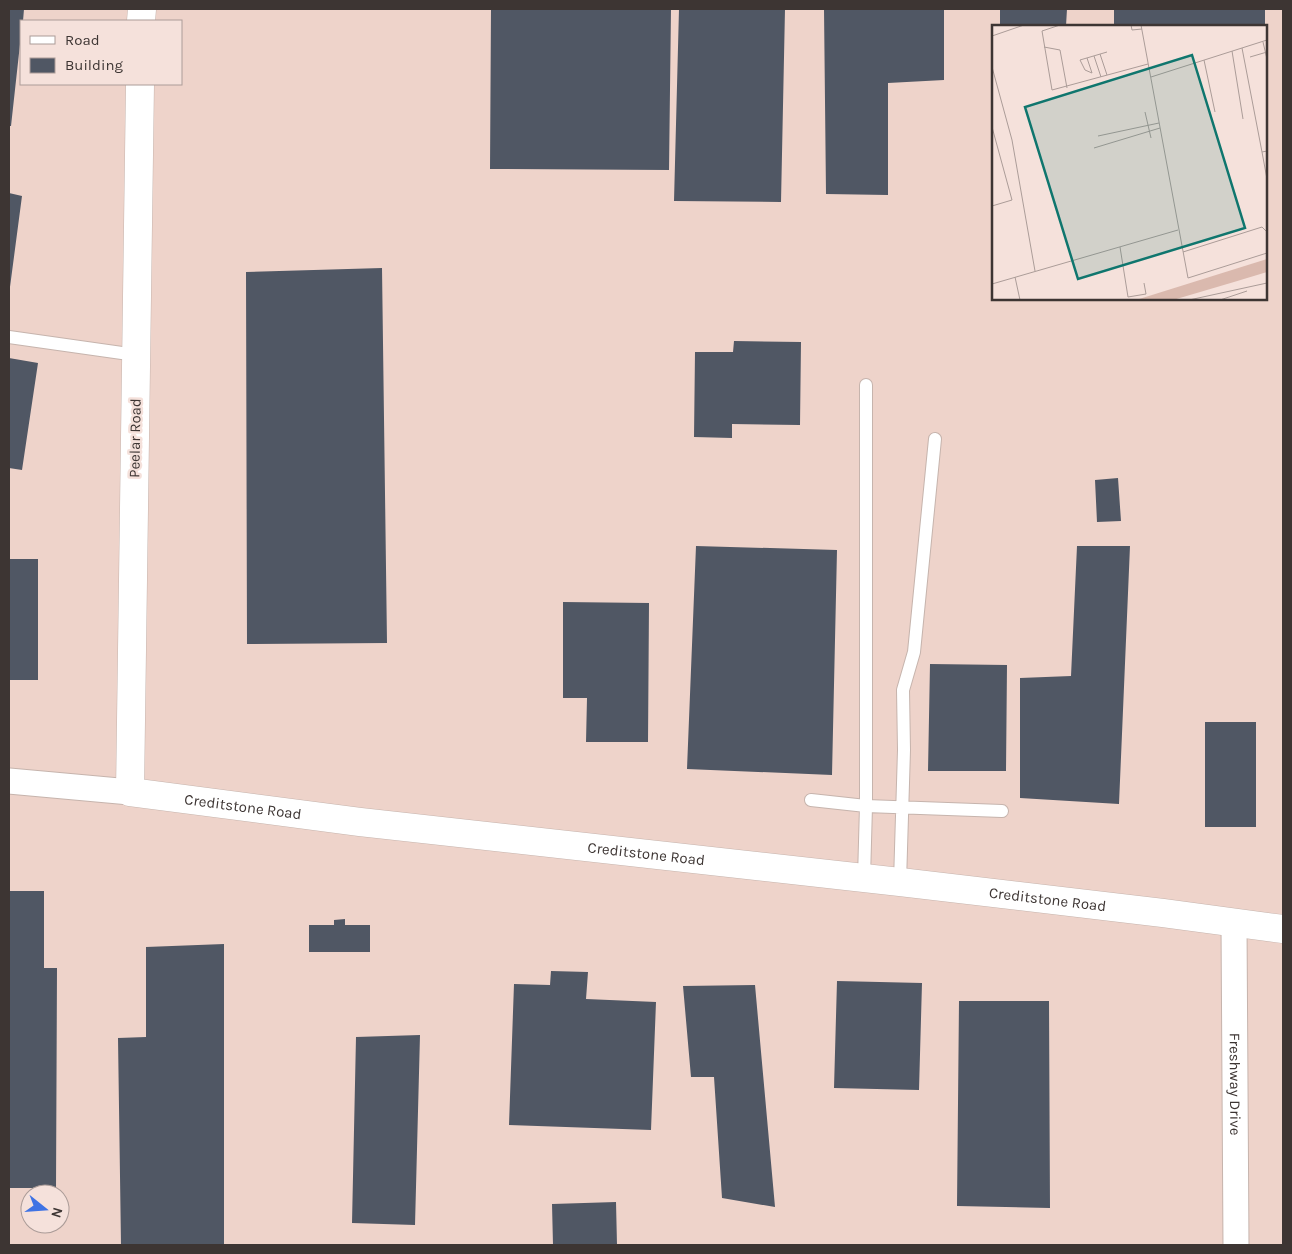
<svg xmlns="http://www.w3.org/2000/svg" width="1292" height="1254" font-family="Karla,sans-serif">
	<rect width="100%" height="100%" fill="#f5e1db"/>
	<path fill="#eed3ca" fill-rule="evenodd" d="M 9,9 L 1283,9 L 1283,1245 L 9,1245 ZM 21,21 L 181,21 L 181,84 L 21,84 ZM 993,26 L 1266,26 L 1266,299 L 993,299 ZM 30,1194 L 60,1194 L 60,1224 L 30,1224 Z"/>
	<path fill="#505764" d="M 9,9 L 24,9 L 23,21 L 21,21 L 21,35 L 11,126 L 9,126 Z
		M 491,9 L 671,9 L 669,170 L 490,169 Z
		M 679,9 L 785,9 L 781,202 L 674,201 Z
		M 824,9 L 944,9 L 944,80 L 888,83 L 888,195 L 826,194 Z
		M 1000,9 L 1067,9 L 1066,26 L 1000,26 Z
		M 1114,9 L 1265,9 L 1265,26 L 1114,26 Z
		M 9,193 L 22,196 L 10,287 L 9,287 Z
		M 382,268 L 387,643 L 247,644 L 246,272 Z
		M 734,341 L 801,342 L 800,425 L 732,424 L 732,438 L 694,437 L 695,352 L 733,352 Z
		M 9,358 L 38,363 L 22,470 L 9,468 Z
		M 1118,478 L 1121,521 L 1097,522 L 1095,480 Z
		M 696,546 L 837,550 L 832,775 L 687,769 Z
		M 1077,546 L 1130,546 L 1119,804 L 1020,798 L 1020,678 L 1071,676 Z
		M 9,559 L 38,559 L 38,680 L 9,680 Z
		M 563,602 L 649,603 L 648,742 L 586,742 L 587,698 L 563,698 Z
		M 930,664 L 1007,665 L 1006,771 L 928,771 Z
		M 1205,722 L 1256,722 L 1256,827 L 1205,827 Z
		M 9,891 L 44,891 L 44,968 L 57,968 L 56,1188 L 9,1188 Z
		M 345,919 L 345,925 L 370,925 L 370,952 L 309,952 L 309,925 L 334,925 L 334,920 Z
		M 224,944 L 224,1245 L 121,1245 L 118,1038 L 146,1037 L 146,947 Z
		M 551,971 L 588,972 L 586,999 L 656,1002 L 651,1130 L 509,1125 L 514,984 L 550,985 Z
		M 837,981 L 922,983 L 919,1090 L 834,1088 Z
		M 755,985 L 775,1207 L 722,1198 L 714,1077 L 691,1077 L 683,986 Z
		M 959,1001 L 1049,1001 L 1050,1208 L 957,1206 Z
		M 420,1035 L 415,1225 L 352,1223 L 356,1037 Z
		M 616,1202 L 617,1245 L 553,1245 L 552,1204 Z"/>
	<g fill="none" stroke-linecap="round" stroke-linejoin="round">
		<defs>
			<path id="lane" d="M 9,337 L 136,355
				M 811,800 L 866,806 L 1002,811
				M 864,878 L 866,806 L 866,385
				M 900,882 L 904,750 L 903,690 L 914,652 L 935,439"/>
			<g id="street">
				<path d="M 9,781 L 130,792"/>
				<path id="s1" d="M 1234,924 L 1236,1245"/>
			</g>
			<g id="secondary">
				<path d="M 141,21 L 142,9"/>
				<path id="s2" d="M 140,84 L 130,792 L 360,822 L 900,882 L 1163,913 L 1283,929"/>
			</g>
		</defs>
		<use href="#lane" stroke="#c6b4ad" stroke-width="14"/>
		<use href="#street" stroke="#c6b4ad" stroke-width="27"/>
		<use href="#secondary" stroke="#c6b4ad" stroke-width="29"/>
		<use href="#lane" stroke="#fff" stroke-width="12"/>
		<use href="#street" stroke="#fff" stroke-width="25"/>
		<use href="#secondary" stroke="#fff" stroke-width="28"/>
	</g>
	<g text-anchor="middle" stroke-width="5" stroke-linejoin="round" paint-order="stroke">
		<g font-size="15" fill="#3d3533" stroke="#f5e1db">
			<text transform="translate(135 438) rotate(-89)" y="5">Peelar Road</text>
			<text dy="5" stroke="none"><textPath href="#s2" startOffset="822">Creditstone Road</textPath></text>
			<text dy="5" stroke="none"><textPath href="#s2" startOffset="1228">Creditstone Road</textPath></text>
			<text dy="5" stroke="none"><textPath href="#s2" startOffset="1632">Creditstone Road</textPath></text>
			<text dy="5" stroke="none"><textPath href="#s1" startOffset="160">Freshway Drive</textPath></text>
		</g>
	</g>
	<g transform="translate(992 25)">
		<rect width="275" height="275" fill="#f5e1db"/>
		<path d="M 275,234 L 275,247 L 242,257 L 181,275 L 144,275 Z" fill="#dab9ae"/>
		<path fill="none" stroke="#ab9c98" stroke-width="1" d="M 68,0 L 50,6 L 60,65 L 156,39M 139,0 L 140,5 L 150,4M 149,0 L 196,253 L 275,228M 0,11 L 32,0M 271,17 L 275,34M 52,22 L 68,25 L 75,63M 250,23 L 270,127M 240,26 L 251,94M 108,29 L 115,50M 102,31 L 109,52M 258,32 L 275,27M 95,33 L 100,48M 212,35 L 223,87M 0,42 L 20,115 L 43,246M 100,48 L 93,45 L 88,35 L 115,27M 159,52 L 275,15M 153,87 L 159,113M 0,102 L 20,175 L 0,181M 106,111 L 167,98M 102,123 L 168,103M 275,126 L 270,127 L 275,154M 128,222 L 136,272 L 154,269 L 152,258M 191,227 L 270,202 L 275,207M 23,252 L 28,275M 0,259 L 186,205M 197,275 L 275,258M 228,275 L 255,266"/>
		<path fill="#0f766e" fill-opacity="0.15" stroke="#0f766e" stroke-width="2.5" d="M 200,30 L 253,203 L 86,254 L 33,82 Z"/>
		<rect width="275" height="275" fill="none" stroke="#3d3533" stroke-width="2.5"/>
	</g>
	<rect width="1292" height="1254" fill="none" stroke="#3d3533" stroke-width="20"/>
	<rect x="20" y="20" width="162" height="65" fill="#f5e1db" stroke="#ab9c98"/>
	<rect x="30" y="36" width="25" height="8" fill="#ffffff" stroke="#ab9c98"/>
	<text x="65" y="45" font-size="15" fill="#3d3533">Road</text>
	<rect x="30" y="58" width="25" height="15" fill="#505764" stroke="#ab9c98"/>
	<text x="65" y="70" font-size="15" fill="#3d3533">Building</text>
	<g transform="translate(45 1209) rotate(107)"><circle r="24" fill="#f5e1db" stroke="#ab9c98"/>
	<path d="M0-4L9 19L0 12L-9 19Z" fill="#3f73e4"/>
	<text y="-8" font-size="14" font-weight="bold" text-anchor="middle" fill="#3d3533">N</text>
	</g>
</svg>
